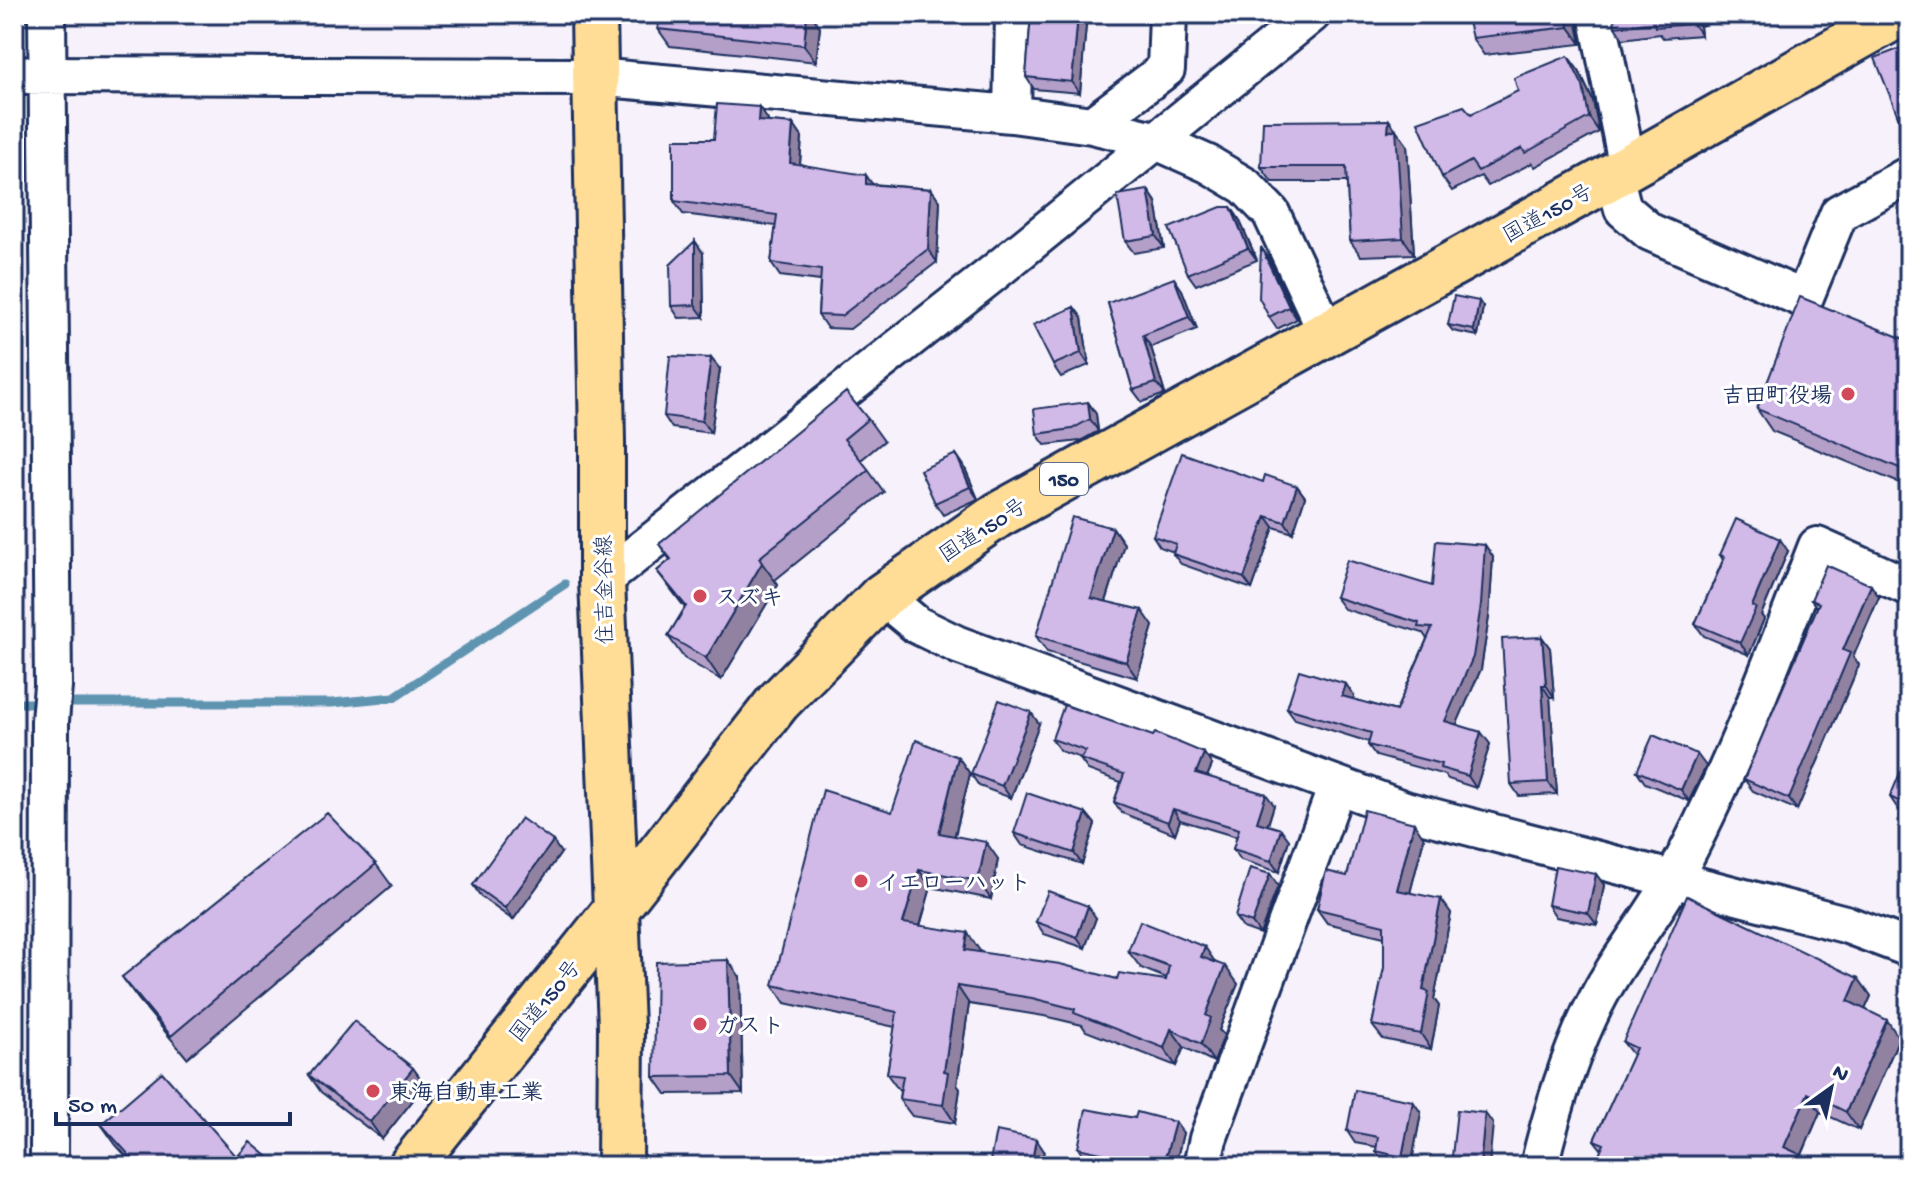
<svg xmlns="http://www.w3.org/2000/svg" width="1923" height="1180" font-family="'Gochi Hand','Klee One',sans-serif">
	<rect width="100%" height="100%" fill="#f6f1fa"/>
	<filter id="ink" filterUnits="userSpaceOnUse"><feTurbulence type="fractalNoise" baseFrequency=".0125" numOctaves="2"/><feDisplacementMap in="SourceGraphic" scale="16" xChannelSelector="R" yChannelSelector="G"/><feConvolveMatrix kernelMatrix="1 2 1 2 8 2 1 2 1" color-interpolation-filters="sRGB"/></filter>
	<g filter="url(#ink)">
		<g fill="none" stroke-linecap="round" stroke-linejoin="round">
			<path stroke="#5e94b1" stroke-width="9" d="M 14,703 L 44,703
				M 59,703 L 332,703 L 394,697 L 565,584"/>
			<defs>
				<path id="minor" d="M 47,14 L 53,686 L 50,721 L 49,1166
					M 1597,14 L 1628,168
					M 14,75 L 595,77 L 1012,114 L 1092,125 L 1154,140 L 1208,164 L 1245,186 L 1271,213 L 1327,333
					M 1012,114 L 1014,14
					M 1092,125 L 1166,69 L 1168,14
					M 1614,175 L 1623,209 L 1650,232 L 1804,299 L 1839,213 L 1909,175
					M 602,581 L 991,275 L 1312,14
					M 882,596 L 917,625 L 958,645 L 1405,810 L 1845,924 L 1909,948
					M 1202,1166 L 1208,1139 L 1337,786
					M 1539,1166 C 1553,1107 1571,1048 1600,994 C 1622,953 1653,917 1675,876 C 1732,771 1773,658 1817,546 L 1909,587"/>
				<path id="major" d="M 594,14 L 602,443 L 602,581 L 621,1026 L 620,1166"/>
				<path id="highway" d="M 411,1166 L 614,912 L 778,702 L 882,596 L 998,515 L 1614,175 L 1900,14"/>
			</defs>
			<use href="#minor" stroke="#1b2f5e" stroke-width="42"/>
			<use href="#major" stroke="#1b2f5e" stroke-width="50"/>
			<use href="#highway" stroke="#1b2f5e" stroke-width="50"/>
			<use href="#minor" stroke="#fff" stroke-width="36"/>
			<use href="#major" stroke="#ffdd96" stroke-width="44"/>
			<use href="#highway" stroke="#ffdd96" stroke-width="44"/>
		</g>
		<path fill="#b49fc8" stroke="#1b2f5e" stroke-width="2" d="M 1031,14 L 1087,14 L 1080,93 L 1034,89 L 1026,77 Z
			M 1189,14 L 1244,14 L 1237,19 L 1193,20 Z
			M 1575,14 L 1581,44 L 1484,55 L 1472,38 Z
			M 1614,14 L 1741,14 L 1700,26 L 1701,35 L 1663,38 L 1660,34 L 1623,39 L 1615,27 Z
			M 820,27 L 816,62 L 670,46 L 658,29 Z
			M 1579,71 L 1593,101 L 1599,132 L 1535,167 L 1532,163 L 1488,186 L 1481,176 L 1452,191 L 1442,177 L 1471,114 Z
			M 759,107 L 768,122 L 793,124 L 802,137 L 800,164 L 873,184 L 931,189 L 940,201 L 937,262 L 850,329 L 827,328 L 818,315 L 820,281 L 780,276 L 771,263 L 776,226 L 683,214 L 674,201 L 714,139 Z
			M 1389,120 L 1407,145 L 1414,254 L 1361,256 L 1350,241 L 1347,182 L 1272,182 L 1261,167 Z
			M 1148,190 L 1156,202 L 1164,248 L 1134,253 L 1125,241 Z
			M 1231,207 L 1239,219 L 1257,260 L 1196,285 L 1188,274 Z
			M 695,241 L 703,253 L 704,317 L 679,318 L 671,306 Z
			M 1269,259 L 1297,319 L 1277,329 L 1269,317 Z
			M 1182,290 L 1197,329 L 1151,347 L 1165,394 L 1142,402 L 1133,390 L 1108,303 Z
			M 1074,307 L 1082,318 L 1089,365 L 1061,377 L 1053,365 Z
			M 1483,307 L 1478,336 L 1453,331 L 1448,325 Z
			M 1909,341 L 1909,487 L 1772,431 L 1757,409 Z
			M 720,369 L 711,433 L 672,428 L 664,416 Z
			M 1088,402 L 1096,414 L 1098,431 L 1080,441 L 1045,445 L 1037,434 Z
			M 868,419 L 884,441 L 861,460 L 884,492 L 775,580 L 778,585 L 721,680 L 684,658 L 668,636 L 685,608 L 657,571 L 670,560 L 659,544 Z
			M 956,454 L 964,466 L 978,499 L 943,515 L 935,503 Z
			M 1263,482 L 1297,486 L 1305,497 L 1293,533 L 1274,527 L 1252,589 L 1181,564 L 1173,554 L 1174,552 L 1160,547 L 1153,536 Z
			M 1113,528 L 1124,544 L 1106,602 L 1153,626 L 1137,678 L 1047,652 L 1036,636 Z
			M 1485,545 L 1493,557 L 1489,617 L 1481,669 L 1456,725 L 1490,744 L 1476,788 L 1448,779 L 1445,775 L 1376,756 L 1368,745 L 1369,742 L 1295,719 L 1287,708 L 1354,696 L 1353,699 L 1396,711 L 1427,639 L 1423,633 L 1344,609 L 1335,597 L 1432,586 Z
			M 1788,551 L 1761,615 L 1764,619 L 1749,655 L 1704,636 L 1695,624 L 1723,560 L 1720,555 Z
			M 1879,597 L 1853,657 L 1859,665 L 1797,810 L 1753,791 L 1744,779 L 1817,608 L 1811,600 Z
			M 1542,637 L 1550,648 L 1554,697 L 1550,697 L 1557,794 L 1519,796 L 1511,784 Z
			M 1039,724 L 1011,798 L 979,786 L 971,774 Z
			M 1052,739 L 1212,765 L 1207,776 L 1274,805 L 1268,825 L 1289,840 L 1279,872 L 1241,860 L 1233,849 L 1237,837 L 1180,820 L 1175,834 L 1122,813 L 1114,802 L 1121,782 L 1088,770 L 1080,759 L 1081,758 L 1060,751 Z
			M 958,757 L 970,774 L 955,836 L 998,859 L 991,899 L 931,887 L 920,926 L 980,952 L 1117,979 L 1166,980 L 1166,978 L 1141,968 L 1128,951 L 1216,963 L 1238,984 L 1219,1030 L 1224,1035 L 1214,1062 L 1184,1047 L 1176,1066 L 1086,1031 L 1082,1025 L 1044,1016 L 969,1004 L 957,1085 L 960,1089 L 955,1123 L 912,1116 L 899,1099 L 900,1092 L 887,1074 L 895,1027 L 785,1003 L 773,985 L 892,812 Z
			M 1909,763 L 1909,814 L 1898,809 L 1890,797 Z
			M 1706,766 L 1689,801 L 1645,783 L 1637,771 Z
			M 1086,813 L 1095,824 L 1082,864 L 1022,845 L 1014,833 Z
			M 1424,838 L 1410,893 L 1451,913 L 1434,999 L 1439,1006 L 1431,1049 L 1383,1039 L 1372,1025 L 1384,968 L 1384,937 L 1327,923 L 1317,909 L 1347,876 Z
			M 561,853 L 513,920 L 481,897 L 473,885 Z
			M 376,864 L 392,886 L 187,1058 L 138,999 L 122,977 Z
			M 1270,874 L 1278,886 L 1260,934 L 1243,928 L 1235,917 Z
			M 1596,874 L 1604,885 L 1597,925 L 1556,917 L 1548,905 Z
			M 1096,918 L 1085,948 L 1044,934 L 1036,922 Z
			M 740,977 L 743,1093 L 666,1094 L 654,1077 Z
			M 1858,978 L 1871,996 L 1865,1009 L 1899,1038 L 1859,1130 L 1820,1112 L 1802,1155 L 1602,1150 L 1594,1140 L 1633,1055 L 1623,1042 Z
			M 413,1068 L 425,1085 L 382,1139 L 321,1092 L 309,1075 Z
			M 1421,1113 L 1411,1166 L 1399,1166 L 1384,1163 L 1376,1151 L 1377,1147 L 1355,1143 L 1347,1131 Z
			M 101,1124 L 237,1157 L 279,1166 L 135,1166 L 116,1145 Z
			M 1183,1133 L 1175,1166 L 1115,1166 L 1086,1160 L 1078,1148 Z"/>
		<path fill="#9282a2" stroke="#1b2f5e" stroke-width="2" d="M 807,14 L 811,14 L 820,27 L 816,62 L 804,45 Z
			M 1078,14 L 1087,14 L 1080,93 L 1072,82 Z
			M 1567,14 L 1575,14 L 1581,44 L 1569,27 Z
			M 1692,14 L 1700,26 L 1701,35 L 1693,24 Z
			M 1568,56 L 1579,71 L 1593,101 L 1599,132 L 1589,117 Z
			M 759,107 L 768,120 L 767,134 L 758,121 Z
			M 1389,120 L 1407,145 L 1414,254 L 1403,238 L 1388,132 Z
			M 793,124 L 802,137 L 799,176 L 790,163 Z
			M 866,175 L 875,188 L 866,184 Z
			M 931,189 L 940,201 L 937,262 L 928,249 Z
			M 1148,190 L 1156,202 L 1164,248 L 1156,236 Z
			M 1231,207 L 1239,219 L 1257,260 L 1248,248 Z
			M 695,241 L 703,253 L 704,317 L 695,305 Z
			M 1261,247 L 1269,259 L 1297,319 L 1289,307 Z
			M 1174,278 L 1182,290 L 1197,329 L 1189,317 Z
			M 1479,301 L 1483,307 L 1478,336 L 1474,330 Z
			M 1074,307 L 1082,318 L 1089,365 L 1081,353 Z
			M 1143,335 L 1151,347 L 1165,394 L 1156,383 Z
			M 711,358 L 720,369 L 711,433 L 702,421 Z
			M 1088,402 L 1096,414 L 1098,431 L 1090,419 Z
			M 956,454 L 964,466 L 978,499 L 970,487 Z
			M 1297,486 L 1305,497 L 1293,533 L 1285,522 Z
			M 1266,516 L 1274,527 L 1252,589 L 1244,578 Z
			M 1113,528 L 1124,544 L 1102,614 L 1091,598 Z
			M 1780,539 L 1788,551 L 1761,615 L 1764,619 L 1749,655 L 1740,643 L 1752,606 Z
			M 1485,545 L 1493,557 L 1489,617 L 1481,669 L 1453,733 L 1445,721 Z
			M 762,563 L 778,585 L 721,680 L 706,658 Z
			M 1871,585 L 1879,597 L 1853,657 L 1859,665 L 1797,810 L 1789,799 L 1843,650 Z
			M 1142,610 L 1153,626 L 1137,678 L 1126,662 Z
			M 1542,637 L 1550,648 L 1554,697 L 1546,685 Z
			M 1346,684 L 1354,696 L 1350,708 L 1342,696 Z
			M 1542,685 L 1550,697 L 1557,794 L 1548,782 Z
			M 1031,712 L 1039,724 L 1011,798 L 1002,786 Z
			M 1481,732 L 1490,744 L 1476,788 L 1468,776 Z
			M 1204,753 L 1212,765 L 1204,784 L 1196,773 Z
			M 1697,754 L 1706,766 L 1689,801 L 1681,790 Z
			M 958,757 L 970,774 L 951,850 L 939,833 Z
			M 1266,794 L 1274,805 L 1265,833 L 1257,822 Z
			M 1173,809 L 1180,820 L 1175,834 L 1168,822 Z
			M 1086,813 L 1095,824 L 1082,864 L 1074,853 Z
			M 1414,823 L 1424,838 L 1407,905 L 1397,890 Z
			M 1281,829 L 1289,840 L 1279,872 L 1271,861 Z
			M 553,841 L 561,853 L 513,920 L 505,908 Z
			M 986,842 L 998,859 L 991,899 L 978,881 Z
			M 919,870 L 931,887 L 916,940 L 903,923 Z
			M 1270,874 L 1278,886 L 1260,934 L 1252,923 Z
			M 1596,874 L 1604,885 L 1597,925 L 1588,913 Z
			M 1441,899 L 1451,913 L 1434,999 L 1439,1006 L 1431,1049 L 1421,1034 L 1423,990 Z
			M 1088,906 L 1096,918 L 1085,948 L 1077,937 Z
			M 968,933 L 980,951 L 978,967 L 965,950 Z
			M 1205,947 L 1217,965 L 1201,957 Z
			M 728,960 L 740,977 L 743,1093 L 731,1076 Z
			M 1225,966 L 1238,984 L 1219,1030 L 1224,1035 L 1214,1062 L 1201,1044 L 1206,1015 Z
			M 1858,978 L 1871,996 L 1861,1019 L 1848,1001 Z
			M 957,986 L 969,1004 L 957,1085 L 960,1089 L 955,1123 L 943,1105 L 944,1071 Z
			M 1887,1020 L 1899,1038 L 1859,1130 L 1846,1112 Z
			M 1171,1029 L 1184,1047 L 1176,1066 L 1164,1048 Z
			M 413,1068 L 425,1085 L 382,1139 L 370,1122 Z
			M 1808,1093 L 1820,1112 L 1797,1166 L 1784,1147 Z
			M 1413,1101 L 1421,1113 L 1411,1166 L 1409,1166 L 1402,1157 Z
			M 1485,1113 L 1493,1124 L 1489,1166 L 1480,1166 Z
			M 1175,1122 L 1183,1133 L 1175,1166 L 1163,1166 Z
			M 1036,1139 L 1044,1151 L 1041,1166 L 1031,1166 Z"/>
		<path fill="#d1b9e8" stroke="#1b2f5e" stroke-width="2" d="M 660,14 L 807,14 L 804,45 L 658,29 Z
			M 1031,14 L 1078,14 L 1072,82 L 1026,77 Z
			M 1466,14 L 1567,14 L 1569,27 L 1472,38 Z
			M 1614,14 L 1693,14 L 1693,24 L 1655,27 L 1654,23 L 1615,27 Z
			M 1909,45 L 1909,138 L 1907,139 L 1875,58 Z
			M 1568,56 L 1583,86 L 1589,117 L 1525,153 L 1522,148 L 1478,171 L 1471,161 L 1442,177 L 1418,122 L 1464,106 L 1471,114 L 1518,91 L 1514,78 Z
			M 717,104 L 759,107 L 758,121 L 793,124 L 790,163 L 866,175 L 866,184 L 931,189 L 928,249 L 841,316 L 818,315 L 821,270 L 771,263 L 777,215 L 674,201 L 674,139 L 714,139 Z
			M 1389,120 L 1388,132 L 1396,129 L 1403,238 L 1350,241 L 1346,167 L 1261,167 L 1263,121 Z
			M 1148,190 L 1156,236 L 1125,241 L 1117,195 Z
			M 1221,207 L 1231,207 L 1248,248 L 1188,274 L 1169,228 Z
			M 695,241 L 695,305 L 671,306 L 670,265 Z
			M 1261,247 L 1289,307 L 1269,317 L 1259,298 Z
			M 1174,278 L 1189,317 L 1143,335 L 1156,383 L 1133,390 L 1108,303 Z
			M 1454,296 L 1479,301 L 1474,330 L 1448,325 Z
			M 1800,297 L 1909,341 L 1909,472 L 1757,409 Z
			M 1074,307 L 1081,353 L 1053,365 L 1033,325 Z
			M 670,356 L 711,358 L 702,421 L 664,416 Z
			M 846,392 L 868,419 L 844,439 L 869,470 L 759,558 L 762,563 L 706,658 L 668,636 L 686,606 L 657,571 L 671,559 L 659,544 Z
			M 1088,402 L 1090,419 L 1072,429 L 1037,434 L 1034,409 Z
			M 1182,453 L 1263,482 L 1265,475 L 1297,486 L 1285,522 L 1266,516 L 1244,578 L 1173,554 L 1176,544 L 1153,536 Z
			M 956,454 L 970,487 L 935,503 L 920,470 Z
			M 1072,517 L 1113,528 L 1091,598 L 1142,610 L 1126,662 L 1036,636 Z
			M 1736,519 L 1780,539 L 1752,606 L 1756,608 L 1740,643 L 1695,624 L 1725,557 L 1720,555 Z
			M 1436,541 L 1485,545 L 1481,605 L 1473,657 L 1445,721 L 1481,732 L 1468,776 L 1440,768 L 1441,764 L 1368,745 L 1371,733 L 1287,708 L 1299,670 L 1346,684 L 1342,696 L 1396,711 L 1432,628 L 1418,627 L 1419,623 L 1335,597 L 1347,560 L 1432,586 Z
			M 1826,565 L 1871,585 L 1843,650 L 1850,653 L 1789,799 L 1744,779 L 1819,603 L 1811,600 Z
			M 1542,637 L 1546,685 L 1542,685 L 1548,782 L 1511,784 L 1502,639 Z
			M 999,700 L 1031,712 L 1002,786 L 971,774 Z
			M 1064,705 L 1153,736 L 1155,733 L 1180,743 L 1204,753 L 1196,773 L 1266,794 L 1257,822 L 1281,829 L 1271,861 L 1233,849 L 1239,829 L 1173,809 L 1168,822 L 1114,802 L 1124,774 L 1080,759 L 1086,751 L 1052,739 Z
			M 1653,735 L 1697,754 L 1681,790 L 1637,771 Z
			M 916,740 L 958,757 L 939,833 L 986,842 L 978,881 L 919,870 L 903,923 L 968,933 L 965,950 L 1060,964 L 1117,979 L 1119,973 L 1166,980 L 1169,966 L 1128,951 L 1140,921 L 1205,947 L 1201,957 L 1225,966 L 1206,1015 L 1211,1018 L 1201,1044 L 1171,1029 L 1164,1048 L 1074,1013 L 1075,1009 L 1032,998 L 957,986 L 944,1071 L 948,1072 L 943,1105 L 899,1099 L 903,1076 L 887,1074 L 897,1012 L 773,985 L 823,790 L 892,812 Z
			M 1905,761 L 1909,763 L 1909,806 L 1890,797 Z
			M 1027,793 L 1086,813 L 1074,853 L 1014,833 Z
			M 1364,810 L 1414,823 L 1397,890 L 1441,899 L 1423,990 L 1429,992 L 1421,1034 L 1372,1025 L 1384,968 L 1384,925 L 1317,909 L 1326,871 L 1347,876 Z
			M 327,813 L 376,864 L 171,1036 L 122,977 Z
			M 521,818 L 553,841 L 505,908 L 473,885 Z
			M 1555,866 L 1596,874 L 1588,913 L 1548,905 Z
			M 1250,868 L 1270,874 L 1252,923 L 1235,917 Z
			M 1048,891 L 1088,906 L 1077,937 L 1036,922 Z
			M 1687,896 L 1858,978 L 1848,1001 L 1887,1020 L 1846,1112 L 1808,1093 L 1784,1147 L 1825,1166 L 1594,1166 L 1604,1144 L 1594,1140 L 1636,1048 L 1623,1042 Z
			M 728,960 L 731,1076 L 654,1077 L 656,962 Z
			M 354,1021 L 413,1068 L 370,1122 L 309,1075 Z
			M 162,1072 L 237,1157 L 250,1142 L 279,1166 L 139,1166 L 101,1124 Z
			M 1355,1090 L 1413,1101 L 1402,1157 L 1376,1151 L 1378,1137 L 1347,1131 Z
			M 1086,1109 L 1135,1118 L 1137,1112 L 1175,1122 L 1163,1166 L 1122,1166 L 1124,1158 L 1078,1148 Z
			M 1457,1110 L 1485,1113 L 1480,1166 L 1451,1166 Z
			M 996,1131 L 1036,1139 L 1031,1166 L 989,1166 Z"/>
	</g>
	<g fill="#d1495b" stroke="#fff" stroke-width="3">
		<circle cx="1848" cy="394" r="8"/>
		<circle cx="700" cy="596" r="8"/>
		<circle cx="861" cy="881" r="8"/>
		<circle cx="700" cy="1024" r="8"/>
		<circle cx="373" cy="1091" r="8"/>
	</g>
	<g text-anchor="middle" stroke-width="6" stroke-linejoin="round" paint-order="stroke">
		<rect fill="#fff" stroke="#5f6d8e" stroke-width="2" x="1040" y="463" width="48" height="32" rx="6"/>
		<g font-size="20" font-weight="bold" fill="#1b2f5e">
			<text x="1064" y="486">150</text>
		</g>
		<g font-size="22" fill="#1b2f5e" stroke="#fff">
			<text transform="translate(1547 212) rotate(-29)" y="8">国道150号</text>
			<text transform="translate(982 529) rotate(-33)" y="8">国道150号</text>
			<text transform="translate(603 590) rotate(-91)" y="8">住吉金谷線</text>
			<text transform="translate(544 1000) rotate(-51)" y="8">国道150号</text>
		</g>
		<g font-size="22" font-weight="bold" fill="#1b2f5e" stroke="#fff" text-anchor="start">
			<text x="1832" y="402" text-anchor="end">吉田町役場</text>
			<text x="716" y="604">スズキ</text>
			<text x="877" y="889">イエローハット</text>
			<text x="716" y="1032">ガスト</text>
			<text x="389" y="1099">東海自動車工業</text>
		</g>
	</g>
	<rect width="1923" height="1180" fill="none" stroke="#fff" stroke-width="48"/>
	<rect x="24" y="24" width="1875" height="1132" fill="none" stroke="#1b2f5e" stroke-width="3" filter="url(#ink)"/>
	<g transform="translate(1831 1088) rotate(33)" stroke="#ffffff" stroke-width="6" paint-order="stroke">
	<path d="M0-6L14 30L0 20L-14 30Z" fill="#1b2f5e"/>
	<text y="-12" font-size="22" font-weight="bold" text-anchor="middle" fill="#1b2f5e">N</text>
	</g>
	<path d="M56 1112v12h234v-12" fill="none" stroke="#1b2f5e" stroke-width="4"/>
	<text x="68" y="1112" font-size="24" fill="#1b2f5e" stroke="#ffffff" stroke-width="6" paint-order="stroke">50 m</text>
</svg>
